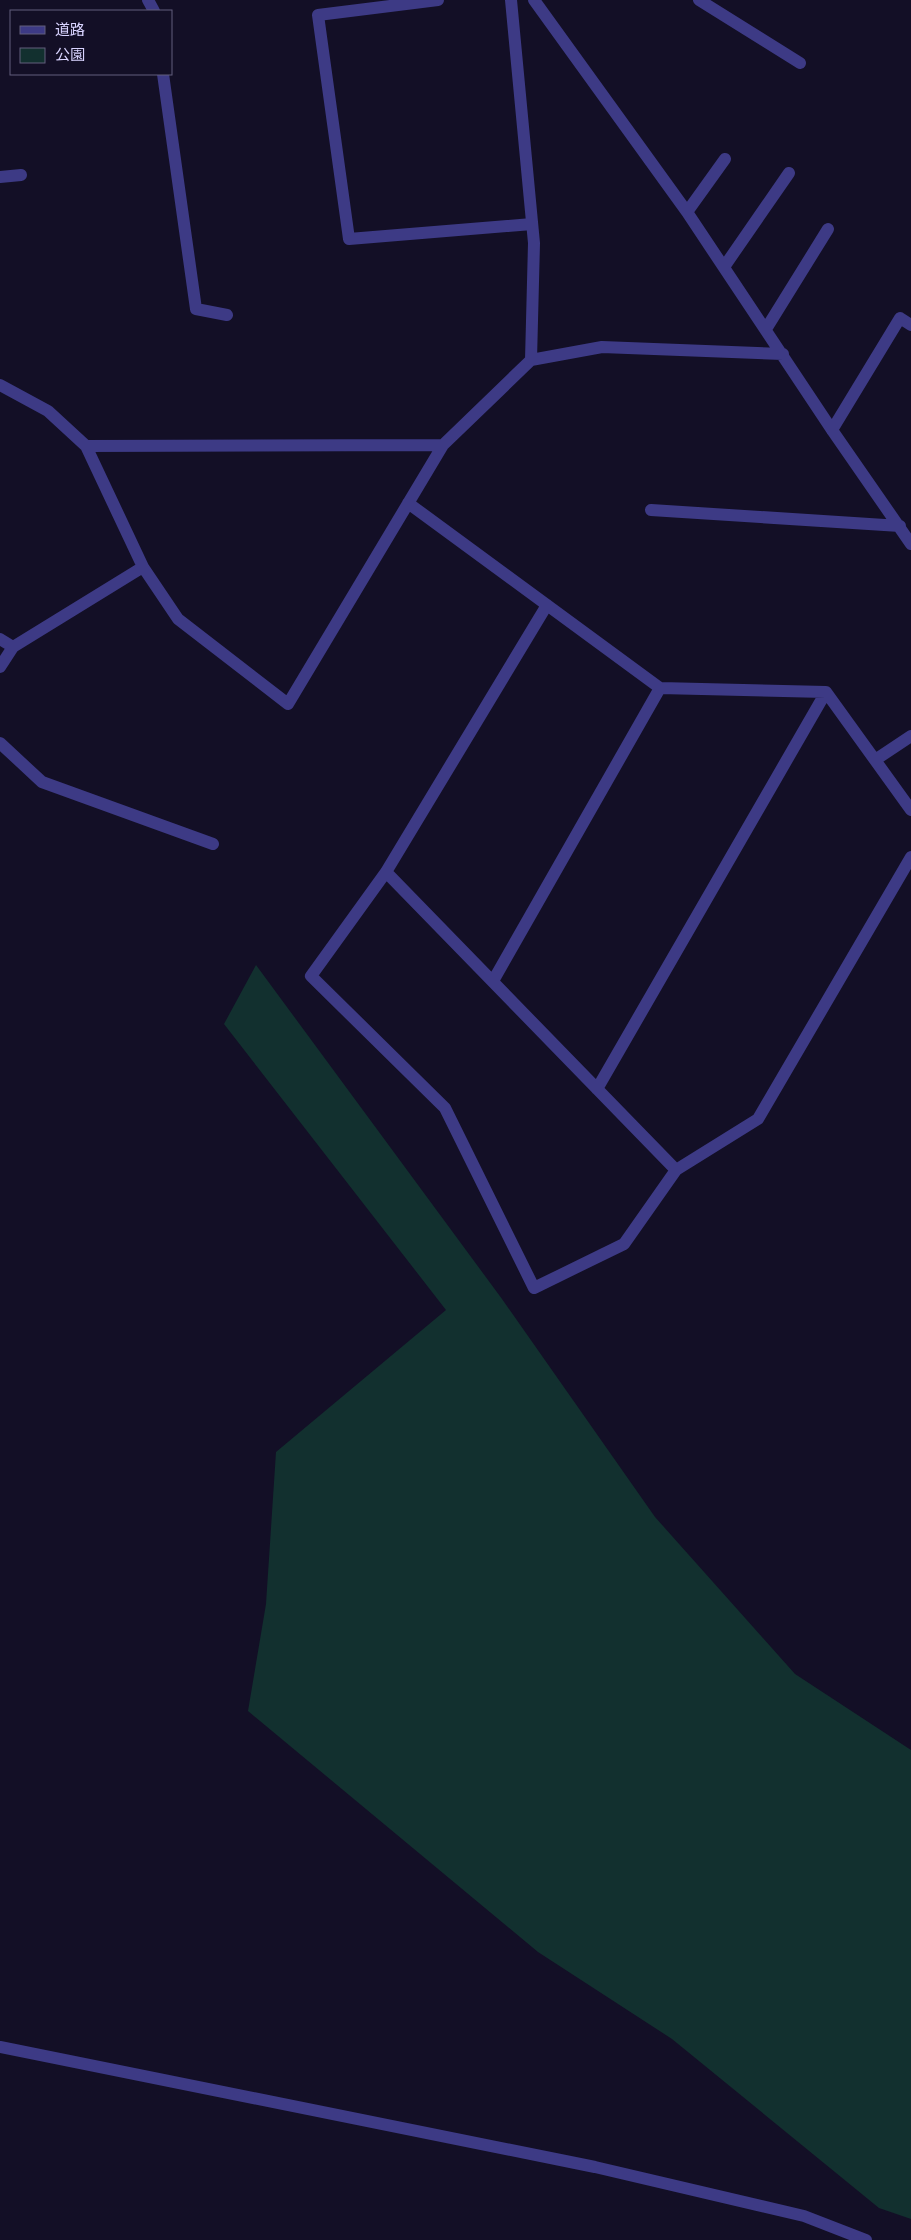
<svg xmlns="http://www.w3.org/2000/svg" width="911" height="2240" font-family="'DM Sans','Noto Sans JP',sans-serif">
	<rect width="100%" height="100%" fill="#130f26"/>
	<path fill="#12302f" d="M 256,965 L 502,1299 L 655,1517 L 795,1674 L 911,1750 L 911,2219 L 879,2208 L 672,2039 L 538,1952 L 248,1711 L 266,1604 L 276,1452 L 446,1310 L 224,1024 Z"/>
	<g fill="none" stroke-linecap="round" stroke-linejoin="round">
		<path stroke="#3d3a85" stroke-width="12" d="M 148,0 L 154,11
			M 438,0 L 318,15 L 349,239 L 532,224
			M 511,0 L 534,243 L 531,360
			M 534,0 L 687,212 L 832,430 L 911,544
			M 699,0 L 800,63
			M 163,74 L 196,309 L 227,315
			M 0,177 L 21,175
			M 687,212 L 725,159
			M 724,267 L 789,173
			M 766,329 L 828,229
			M 0,385 L 48,411 L 86,446 L 143,567 L 178,619 L 288,704 L 443,445 L 531,360 L 602,347 L 783,354
			M 832,430 L 900,318 L 911,325
			M 86,446 L 443,445
			M 408,503 L 660,688 L 826,692 L 911,810
			M 651,510 L 900,526
			M 547,605 L 386,872 L 311,976 L 445,1108 L 534,1288 L 624,1244 L 676,1170 L 758,1119 L 911,857
			M 0,639 L 13,647
			M 0,667 L 13,647 L 143,567
			M 0,743 L 42,782 L 213,844
			M 875,760 L 911,736
			M 386,872 L 676,1170
			M 493,981 L 660,688
			M 597,1089 L 826,692
			M 0,2047 L 595,2167 L 804,2216 L 866,2240"/>
	</g>
	<rect x="10" y="10" width="162" height="65" fill="#130f26" stroke="#625e7d"/>
	<rect x="20" y="26" width="25" height="8" fill="#3d3a85" stroke="#625e7d"/>
	<text x="55" y="35" font-size="15" fill="#d9d4ff">道路</text>
	<rect x="20" y="48" width="25" height="15" fill="#12302f" stroke="#625e7d"/>
	<text x="55" y="60" font-size="15" fill="#d9d4ff">公園</text>
</svg>
